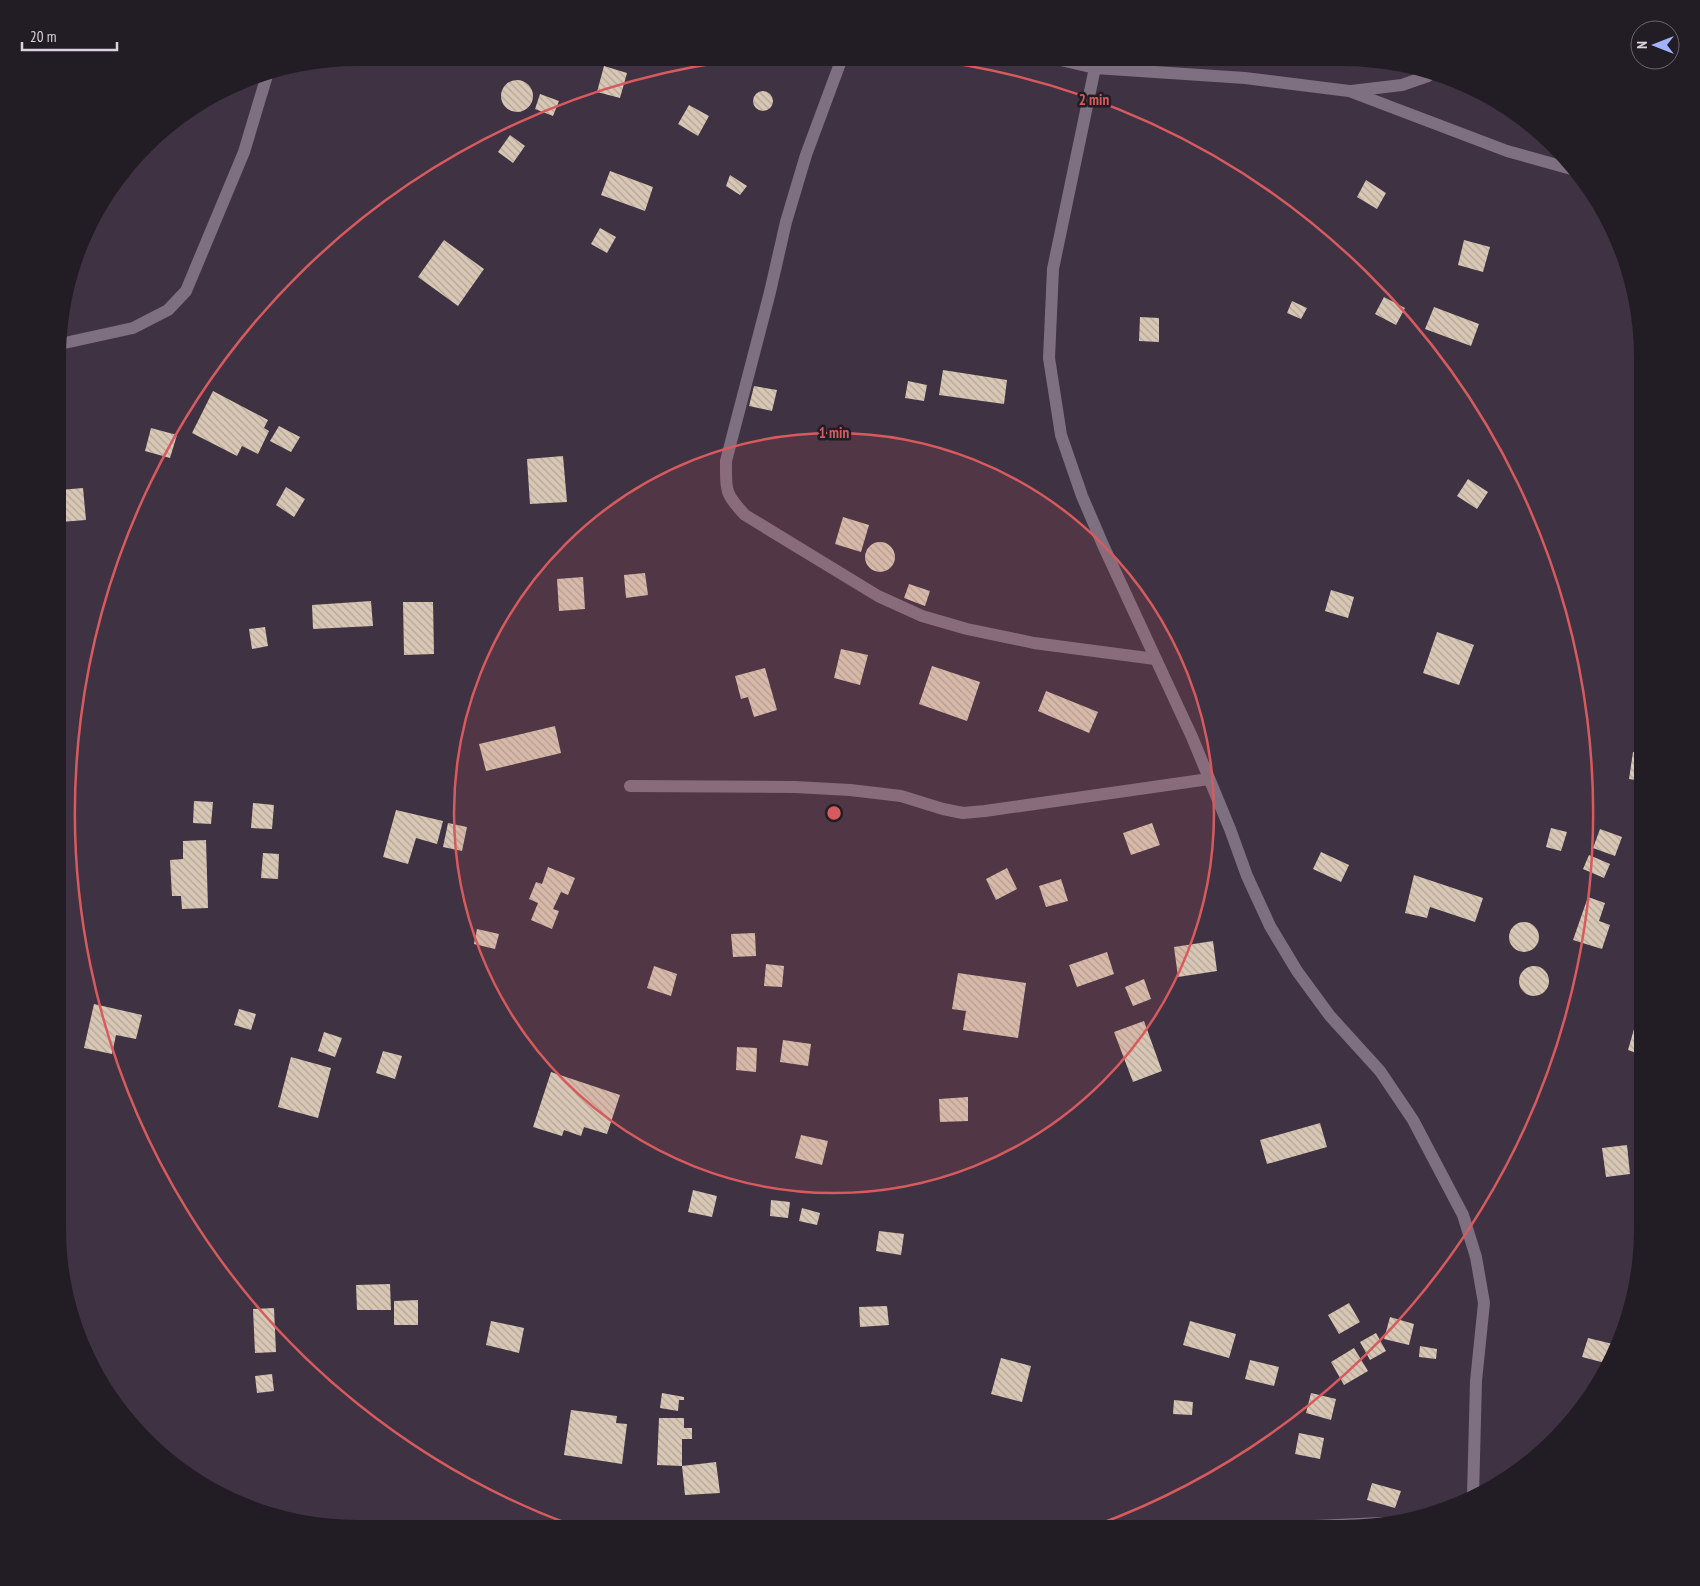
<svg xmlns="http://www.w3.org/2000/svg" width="1700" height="1586" font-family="'PT Sans Narrow',sans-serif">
	<defs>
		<pattern id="building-back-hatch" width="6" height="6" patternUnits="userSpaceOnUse" patternTransform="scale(1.25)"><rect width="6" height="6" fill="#d8c7b4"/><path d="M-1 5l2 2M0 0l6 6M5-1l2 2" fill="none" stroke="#b2a598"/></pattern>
	</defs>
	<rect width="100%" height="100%" fill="#3f3242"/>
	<path fill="url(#building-back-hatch)" d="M 604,66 L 627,73 L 620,98 L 597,92 Z
		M501 96a16 16 0 1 1 32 0a16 16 0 1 1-32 0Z
		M753 101a10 10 0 1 1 20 0a10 10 0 1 1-20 0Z
		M 540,94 L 559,101 L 553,116 L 535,109 Z
		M 689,105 L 709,116 L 698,136 L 678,124 Z
		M 510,135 L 525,146 L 513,163 L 498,152 Z
		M 610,171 L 653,187 L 645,211 L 601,195 Z
		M 730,175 L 747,186 L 740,195 L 726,186 Z
		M 1366,180 L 1386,193 L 1377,209 L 1357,197 Z
		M 600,228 L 616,237 L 607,253 L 591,244 Z
		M 444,240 L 484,269 L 458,306 L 418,277 Z
		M 1464,240 L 1490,247 L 1483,272 L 1458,265 Z
		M 1384,297 L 1405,308 L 1396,325 L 1375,314 Z
		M 1292,301 L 1307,308 L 1301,319 L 1287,313 Z
		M 1434,307 L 1479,324 L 1471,346 L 1425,329 Z
		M 1140,317 L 1159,318 L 1159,342 L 1139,341 Z
		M 943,370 L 1007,380 L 1004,404 L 939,395 Z
		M 908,381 L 927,385 L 924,401 L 905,398 Z
		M 754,386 L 777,390 L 772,411 L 749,406 Z
		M 213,391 L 268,420 L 264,428 L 269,431 L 258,454 L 242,446 L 237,456 L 192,433 Z
		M 279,426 L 300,437 L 291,452 L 270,441 Z
		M 151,428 L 177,435 L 170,458 L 145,451 Z
		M 563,456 L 567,502 L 530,504 L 527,459 Z
		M 1468,479 L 1488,492 L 1477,509 L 1457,496 Z
		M 286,487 L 305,499 L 294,517 L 276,505 Z
		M 83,488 L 86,520 L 60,522 L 60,490 Z
		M 843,517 L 869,525 L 861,552 L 835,544 Z
		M865 557a15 15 0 1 1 30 0a15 15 0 1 1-30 0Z
		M 645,573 L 648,595 L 626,598 L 624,575 Z
		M 583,577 L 585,609 L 559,611 L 557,579 Z
		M 909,584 L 930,591 L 925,606 L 904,598 Z
		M 1331,590 L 1354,597 L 1348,618 L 1325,611 Z
		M 371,601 L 373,626 L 313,629 L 312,605 Z
		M 403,602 L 433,602 L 434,654 L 404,655 Z
		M 265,627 L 268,646 L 252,649 L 249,629 Z
		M 1437,632 L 1474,645 L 1459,685 L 1423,673 Z
		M 841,649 L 868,655 L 860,685 L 834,678 Z
		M 932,666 L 980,682 L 967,721 L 919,704 Z
		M 765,668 L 777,710 L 754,717 L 748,697 L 741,699 L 735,676 Z
		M 1046,691 L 1098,712 L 1089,733 L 1038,711 Z
		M 555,726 L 561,753 L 486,771 L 479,744 Z
		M 1633,752 L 1642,754 L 1642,781 L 1629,779 Z
		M 194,801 L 213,802 L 211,824 L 193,823 Z
		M 253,803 L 274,805 L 272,829 L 251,828 Z
		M 396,810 L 443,821 L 437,844 L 416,838 L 408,864 L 383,857 Z
		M 448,823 L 467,827 L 462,851 L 443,847 Z
		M 1152,823 L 1160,845 L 1131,855 L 1123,833 Z
		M 1551,828 L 1567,832 L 1561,851 L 1546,847 Z
		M 1600,829 L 1622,837 L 1615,856 L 1593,848 Z
		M 206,840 L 208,908 L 182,909 L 181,896 L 172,896 L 170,860 L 183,859 L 183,841 Z
		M 1321,852 L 1349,865 L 1341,882 L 1313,869 Z
		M 263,853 L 279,854 L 278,879 L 261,878 Z
		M 1589,855 L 1610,864 L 1604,878 L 1583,869 Z
		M 548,867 L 575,878 L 568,895 L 561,892 L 553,909 L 559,911 L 552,929 L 531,920 L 538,903 L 529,899 L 536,882 L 542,884 Z
		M 1007,868 L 1017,889 L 996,900 L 986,879 Z
		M 1414,875 L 1483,898 L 1475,922 L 1430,907 L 1427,918 L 1405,913 Z
		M 1061,879 L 1068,901 L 1046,907 L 1039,886 Z
		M 1588,897 L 1605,903 L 1599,921 L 1610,925 L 1602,949 L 1573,940 Z
		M1509 937a15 15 0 1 1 30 0a15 15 0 1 1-30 0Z
		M 477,929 L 499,934 L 495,949 L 474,944 Z
		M 755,933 L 756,956 L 733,957 L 731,934 Z
		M 1213,941 L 1217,971 L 1178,977 L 1174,947 Z
		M 1107,952 L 1114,974 L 1077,987 L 1069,965 Z
		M 766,964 L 784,966 L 782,987 L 764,986 Z
		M1519 981a15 15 0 1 1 30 0a15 15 0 1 1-30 0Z
		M 654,966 L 677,974 L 671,996 L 647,988 Z
		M 958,973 L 1026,983 L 1018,1038 L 963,1030 L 966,1011 L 952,1009 Z
		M 1144,979 L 1151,999 L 1133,1006 L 1125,987 Z
		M 94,1004 L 142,1015 L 136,1039 L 116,1035 L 112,1054 L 84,1048 Z
		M 239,1009 L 256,1014 L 251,1030 L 234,1025 Z
		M 1144,1021 L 1162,1071 L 1133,1082 L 1114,1032 Z
		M 1634,1029 L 1642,1031 L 1642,1055 L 1628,1050 Z
		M 324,1032 L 342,1038 L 335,1057 L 318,1051 Z
		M 783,1040 L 811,1044 L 808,1066 L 780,1062 Z
		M 737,1047 L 757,1048 L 756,1072 L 736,1070 Z
		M 383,1051 L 402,1056 L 395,1079 L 376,1073 Z
		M 291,1057 L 331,1068 L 318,1118 L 278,1107 Z
		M 551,1072 L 620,1095 L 607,1134 L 584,1127 L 581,1136 L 564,1130 L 562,1136 L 533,1127 Z
		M 968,1097 L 968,1121 L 940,1122 L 939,1099 Z
		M 1320,1123 L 1327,1147 L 1267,1164 L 1260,1140 Z
		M 801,1135 L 828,1141 L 822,1165 L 795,1158 Z
		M 1627,1145 L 1630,1174 L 1606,1177 L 1602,1148 Z
		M 693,1190 L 717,1196 L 712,1217 L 688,1212 Z
		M 771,1200 L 790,1202 L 788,1218 L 770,1216 Z
		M 802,1208 L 820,1213 L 817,1225 L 799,1221 Z
		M 879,1231 L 904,1234 L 901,1255 L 876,1251 Z
		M 390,1284 L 391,1310 L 357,1310 L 356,1285 Z
		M 418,1300 L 418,1325 L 394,1325 L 394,1301 Z
		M 1349,1303 L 1360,1322 L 1339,1334 L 1328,1315 Z
		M 887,1306 L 889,1325 L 860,1327 L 859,1307 Z
		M 274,1308 L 276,1352 L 255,1353 L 253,1309 Z
		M 1390,1317 L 1414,1324 L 1409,1345 L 1384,1339 Z
		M 491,1321 L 524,1328 L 519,1353 L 486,1345 Z
		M 1190,1321 L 1236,1334 L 1229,1358 L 1183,1345 Z
		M 1376,1333 L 1386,1351 L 1370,1360 L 1360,1342 Z
		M 1588,1338 L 1617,1345 L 1609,1364 L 1582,1357 Z
		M 1420,1346 L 1437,1349 L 1436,1359 L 1419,1357 Z
		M 1354,1348 L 1368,1371 L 1344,1385 L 1331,1362 Z
		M 1001,1358 L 1031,1366 L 1022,1402 L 991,1394 Z
		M 1250,1360 L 1279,1367 L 1274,1386 L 1245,1379 Z
		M 272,1374 L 274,1391 L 257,1393 L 255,1376 Z
		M 662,1393 L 684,1397 L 684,1400 L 679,1400 L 678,1411 L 660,1408 Z
		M 1311,1393 L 1336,1399 L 1331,1420 L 1306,1413 Z
		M 1174,1400 L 1193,1402 L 1192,1415 L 1173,1414 Z
		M 571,1410 L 617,1416 L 616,1423 L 627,1424 L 622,1464 L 564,1455 Z
		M 659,1418 L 684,1418 L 684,1428 L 692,1428 L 692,1439 L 682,1439 L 682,1466 L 657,1465 Z
		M 1299,1433 L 1324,1438 L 1320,1459 L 1295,1454 Z
		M 716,1462 L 720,1493 L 685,1495 L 682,1466 Z
		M 1372,1483 L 1401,1491 L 1395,1508 L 1367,1500 Z"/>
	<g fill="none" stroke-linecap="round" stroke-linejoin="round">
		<path stroke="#7e6f81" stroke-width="12" d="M 842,58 L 806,155 L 786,222 L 770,292 L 726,461 C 726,490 724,493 745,515 L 878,596 L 922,616 L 967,629 L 1034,643 L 1155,659
			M 1052,58 L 1095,68 L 1245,78 L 1349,91 L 1507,151 L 1575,170
			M 1097,58 L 1053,269 L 1049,358 L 1061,435 L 1082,496 L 1103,545 L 1192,737 L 1230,829 L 1247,876 L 1270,926 L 1297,971 L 1330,1016 L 1380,1071 L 1413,1120 L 1463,1215 L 1476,1257 L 1484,1303 L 1476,1381 L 1473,1496
			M 1351,91 L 1402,85 L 1428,76
			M 60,344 L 133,328 L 168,310 L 186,291 L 244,152 L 268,72
			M 630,786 L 795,787 L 850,790 L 901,796 L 943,809 L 963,813 L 985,811 L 1209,779
			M 1270,1528 L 1381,1523"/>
	</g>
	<circle cx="834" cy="813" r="380" fill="#d75b5e" fill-opacity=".12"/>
	<g fill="none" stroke="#d75b5e" stroke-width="2.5">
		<circle cx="834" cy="813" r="380"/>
		<path d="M574 1526A759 759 0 0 1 755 58M913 58A759 759 0 0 1 1094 1526"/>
	</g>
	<path d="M0 0H1700V1586H0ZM357 66H1343A291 291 0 0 1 1634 357V1229A291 291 0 0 1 1343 1520H357A291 291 0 0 1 66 1229V357A291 291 0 0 1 357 66Z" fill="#221d24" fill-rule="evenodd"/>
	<circle cx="834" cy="813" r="8" fill="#d75b5e" stroke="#221d24" stroke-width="2.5"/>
	<g font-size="15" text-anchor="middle" font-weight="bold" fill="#d75b5e" stroke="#221d24" stroke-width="5" stroke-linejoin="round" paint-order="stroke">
		<text x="1094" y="105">2 min</text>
		<text x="834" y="438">1 min</text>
	</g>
	<g transform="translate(1655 45) rotate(270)"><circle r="24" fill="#221d24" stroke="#6c656e"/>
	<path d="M0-4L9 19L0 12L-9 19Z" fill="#a3b2fd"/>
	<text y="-8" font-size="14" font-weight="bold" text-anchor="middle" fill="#dad2dc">N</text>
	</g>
	<path d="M22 42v8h95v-8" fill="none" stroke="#dad2dc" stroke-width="2.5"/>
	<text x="30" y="42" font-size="15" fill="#dad2dc" stroke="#221d24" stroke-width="4" paint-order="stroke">20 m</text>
</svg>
